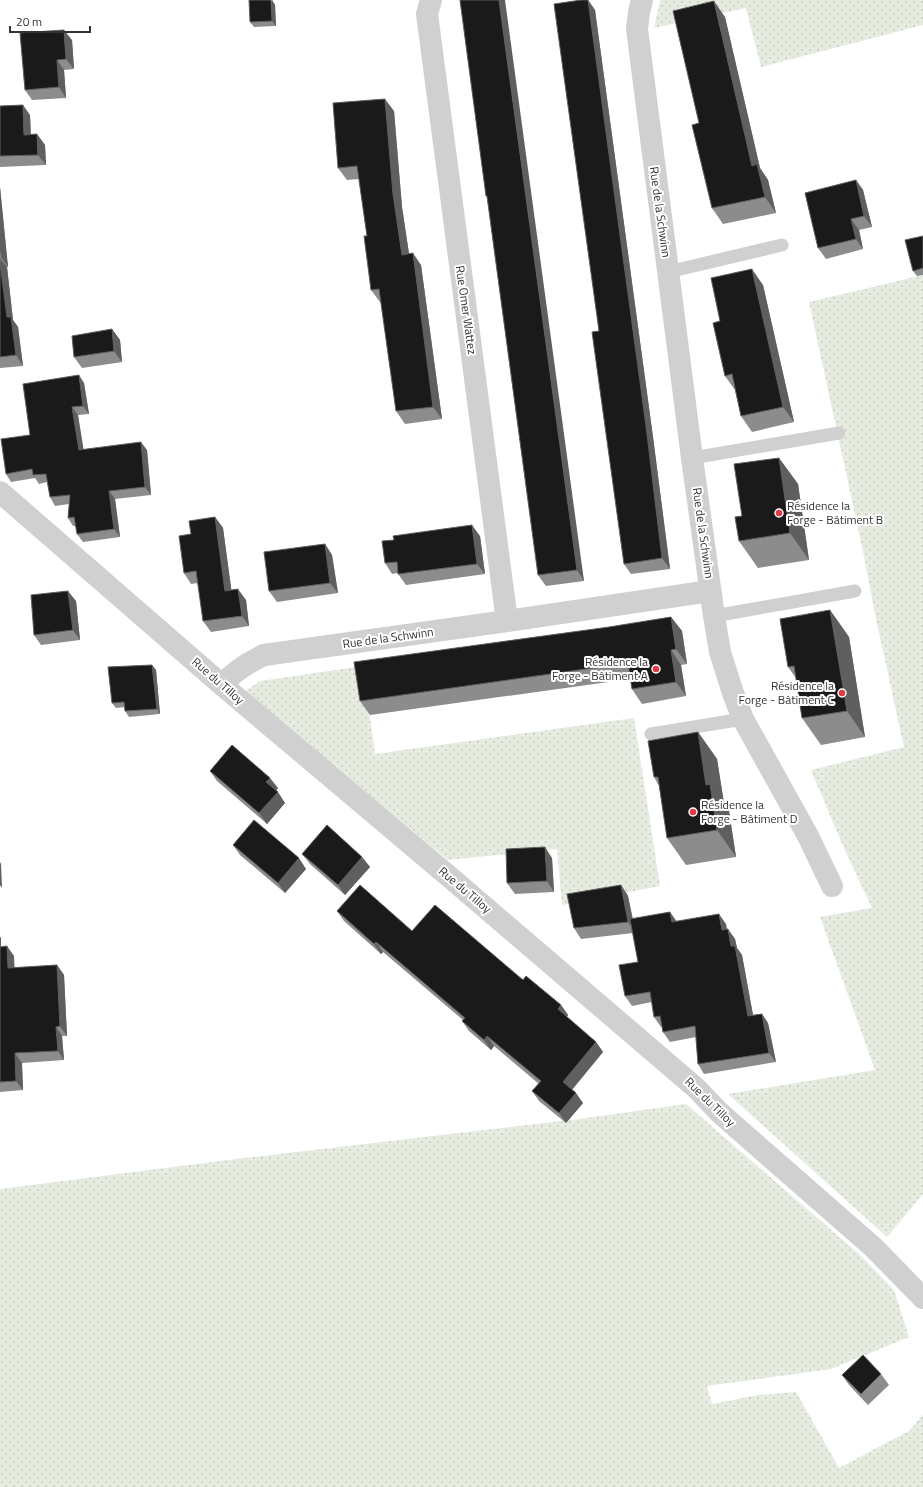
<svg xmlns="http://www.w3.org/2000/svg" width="923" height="1487" font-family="'Titillium Web',sans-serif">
	<defs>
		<pattern id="grass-dots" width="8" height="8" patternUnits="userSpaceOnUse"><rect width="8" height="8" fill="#e6ecdf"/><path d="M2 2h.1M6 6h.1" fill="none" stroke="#c6cbc0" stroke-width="1.8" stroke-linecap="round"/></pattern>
	</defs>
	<rect width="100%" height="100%" fill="#fff"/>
	<path fill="url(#grass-dots)" d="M 660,0 L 923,0 L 923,25 L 761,67 L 746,8 L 654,28 Z
		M 923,275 L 923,1194 L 887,1237 L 728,1094 L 875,1070 L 820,917 L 872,908 L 843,846 L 811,770 L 904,747 L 876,619 L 864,556 L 809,302 Z
		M 363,666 L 375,754 L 634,718 L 660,886 L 562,905 L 557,849 L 448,860 L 244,692 L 260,681 Z
		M 686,1104 L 860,1255 L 894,1290 L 909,1337 L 831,1369 L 707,1386 L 712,1404 L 758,1395 L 796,1392 L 839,1468 L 909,1431 L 923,1415 L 923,1487 L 0,1487 L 0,1189 L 236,1159 L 579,1119 Z"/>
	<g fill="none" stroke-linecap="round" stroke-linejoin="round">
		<path stroke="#d0d0d0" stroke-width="13" d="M 668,272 L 782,245
			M 692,458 L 839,433
			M 714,616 L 855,591
			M 651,734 L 743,719"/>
		<path stroke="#d0d0d0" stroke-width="22" d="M 431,0 L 427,14 L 507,621
			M 642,0 L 639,12 L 637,29 L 692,458 L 714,616 L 720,652 L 733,693 L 743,719 L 808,836 L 832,886
			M 222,685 C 234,671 247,663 264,655 L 507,621 L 710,591"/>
		<path stroke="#d0d0d0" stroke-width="22" d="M 0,492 L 222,685 L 452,879 L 696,1088 L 720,1113 L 873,1247 L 923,1298"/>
	</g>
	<path fill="#8c8c8c" d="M 272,0 L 275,5 L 276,26 L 254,27 L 250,22 Z
		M 460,0 L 584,581 L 546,586 L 538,575 L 487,198 L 486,196 Z
		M 581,0 L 588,0 L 595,10 L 653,437 L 670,569 L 631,574 L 624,564 L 599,331 Z
		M 725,17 L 760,168 L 768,180 L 776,213 L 723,224 L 712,208 L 699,123 Z
		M 72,40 L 74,69 L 64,70 L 66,98 L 32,100 L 25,90 Z
		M 0,106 L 30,115 L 31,135 L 37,134 L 45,145 L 46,165 L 0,167 Z
		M 394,111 L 402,207 L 409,254 L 421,265 L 442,419 L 405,424 L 396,411 L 381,302 L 380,302 L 371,290 L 367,236 L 359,179 L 347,180 L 338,168 Z
		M 856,180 L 863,190 L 872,227 L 859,230 L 863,249 L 826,259 L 818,248 Z
		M 0,187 L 8,267 L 7,267 L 13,320 L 18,327 L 23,366 L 0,368 Z
		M 923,236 L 923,275 L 917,276 L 913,271 Z
		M 763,285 L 794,422 L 752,432 L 741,416 L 735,390 L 725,376 L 720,321 Z
		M 112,329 L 120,340 L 122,362 L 82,368 L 74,357 Z
		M 84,383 L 89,414 L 78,415 L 83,450 L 147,450 L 151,495 L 115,499 L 120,537 L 83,542 L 77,534 L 76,526 L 73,526 L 68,518 L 69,504 L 55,506 L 50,497 L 47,482 L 39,484 L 35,478 L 11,482 L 6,474 L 30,435 Z
		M 779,458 L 798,484 L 809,560 L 758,568 L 739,541 Z
		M 215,517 L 223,528 L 231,590 L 246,600 L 249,626 L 211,632 L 203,621 L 198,583 L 191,584 L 184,573 Z
		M 480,536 L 485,574 L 406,585 L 398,574 L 398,573 L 392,574 L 385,563 Z
		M 325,544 L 332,555 L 338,593 L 277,602 L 269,591 Z
		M 76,601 L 80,640 L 41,645 L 34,635 Z
		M 830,610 L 849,637 L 865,737 L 821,745 L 802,718 L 796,678 L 788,667 Z
		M 671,617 L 682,631 L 687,664 L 681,665 L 686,696 L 642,704 L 632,689 L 630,679 L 370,715 L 360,701 L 609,627 Z
		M 152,665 L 156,670 L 160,714 L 129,717 L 125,711 L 125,707 L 116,708 L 112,703 Z
		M 698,732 L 717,759 L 724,803 L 729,811 L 736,857 L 686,865 L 667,838 L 659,786 L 654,777 Z
		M 210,771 L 278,788 L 276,791 L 285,803 L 267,824 L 217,781 Z
		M 233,845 L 306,869 L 285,893 L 240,855 Z
		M 302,854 L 362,857 L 370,867 L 345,895 L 310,864 Z
		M 552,858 L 554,892 L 515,894 L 507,883 Z
		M 621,885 L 628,896 L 633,919 L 670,912 L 676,921 L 726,924 L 727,930 L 735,939 L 737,948 L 742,955 L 753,1015 L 762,1014 L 768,1023 L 776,1062 L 704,1074 L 698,1064 L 696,1037 L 670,1042 L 663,1032 L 662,1026 L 661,1027 L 654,1017 L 652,1002 L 632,1006 L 625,996 L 638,962 L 633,933 L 581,939 L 574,928 Z
		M 337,911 L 412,931 L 523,980 L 561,1005 L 568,1015 L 567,1017 L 596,1042 L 603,1052 L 572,1090 L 583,1103 L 566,1123 L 539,1101 L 532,1091 L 539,1084 L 494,1046 L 491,1050 L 469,1031 L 462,1021 L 463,1020 L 383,952 L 381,954 L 344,921 Z
		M 0,937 L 1,938 L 1,947 L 14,956 L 14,968 L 57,965 L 64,975 L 67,1036 L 62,1036 L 64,1060 L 22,1063 L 23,1090 L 0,1092 Z
		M 881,1374 L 889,1385 L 868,1405 L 849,1385 L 842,1375 Z"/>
	<path fill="#5f5f5f" d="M 272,0 L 275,5 L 276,26 L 272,21 Z
		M 499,0 L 505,0 L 584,581 L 577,570 Z
		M 588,0 L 595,10 L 653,437 L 670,569 L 662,558 Z
		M 714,1 L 725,17 L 760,168 L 768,180 L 776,213 L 765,197 L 752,166 Z
		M 64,30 L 72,40 L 74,69 L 66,59 Z
		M 57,60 L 64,70 L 66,98 L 59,87 Z
		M 385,99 L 394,111 L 402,207 L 411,267 L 402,255 L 393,194 Z
		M 23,105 L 30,115 L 31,145 L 24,135 Z
		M 37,134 L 45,145 L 46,165 L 38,155 Z
		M 856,180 L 863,190 L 872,227 L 864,216 Z
		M 0,187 L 8,267 L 1,257 L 0,250 Z
		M 851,219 L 859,230 L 863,249 L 856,239 Z
		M 413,253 L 421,265 L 442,419 L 433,407 Z
		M 0,258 L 7,267 L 13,320 L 18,327 L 23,366 L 16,355 L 7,317 Z
		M 752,269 L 763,285 L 794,422 L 783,407 Z
		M 112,329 L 120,340 L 122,362 L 114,351 Z
		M 79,375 L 84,383 L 89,414 L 83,406 Z
		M 72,407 L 78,415 L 85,458 L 79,450 Z
		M 141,442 L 147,450 L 151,495 L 145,487 Z
		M 779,458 L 798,484 L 809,560 L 790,533 Z
		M 109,491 L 115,499 L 120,537 L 114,529 Z
		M 215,517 L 223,528 L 233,601 L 225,591 Z
		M 472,525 L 480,536 L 485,574 L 477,564 Z
		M 325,544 L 332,555 L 338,593 L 330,583 Z
		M 238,589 L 246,600 L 249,626 L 242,616 Z
		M 68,591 L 76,601 L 80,640 L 73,630 Z
		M 830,610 L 849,637 L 865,737 L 847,711 Z
		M 671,617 L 682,631 L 687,664 L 676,649 Z
		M 671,650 L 681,665 L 686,696 L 676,682 Z
		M 152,665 L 156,670 L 160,714 L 157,709 Z
		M 698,732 L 717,759 L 724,803 L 729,811 L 736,857 L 717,830 L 706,785 Z
		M 270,778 L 278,788 L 274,793 L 266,782 Z
		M 278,792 L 285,803 L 267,824 L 259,813 Z
		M 545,847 L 552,858 L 554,892 L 547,881 Z
		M 362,857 L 370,867 L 345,895 L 338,885 Z
		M 299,858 L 306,869 L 285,893 L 278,883 Z
		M 0,862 L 1,864 L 2,888 L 0,885 Z
		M 621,885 L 628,896 L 635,932 L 628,922 Z
		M 670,912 L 677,922 L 672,922 Z
		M 719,914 L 726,924 L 728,940 L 722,930 Z
		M 728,929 L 735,939 L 737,948 L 742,955 L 755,1026 L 748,1016 L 731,946 Z
		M 0,937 L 1,938 L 1,957 L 0,955 Z
		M 376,942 L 383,952 L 381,954 L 374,944 Z
		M 7,946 L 14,956 L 15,978 L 8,968 Z
		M 57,965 L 64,975 L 67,1036 L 60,1026 Z
		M 561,1005 L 568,1015 L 565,1019 L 558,1009 Z
		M 762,1014 L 768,1023 L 776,1062 L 769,1053 Z
		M 56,1027 L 62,1036 L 64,1060 L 58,1051 Z
		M 487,1036 L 494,1046 L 491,1050 L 484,1040 Z
		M 596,1042 L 603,1052 L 570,1092 L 563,1082 Z
		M 15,1053 L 22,1063 L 23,1090 L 16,1081 Z
		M 576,1093 L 583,1103 L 566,1123 L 559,1113 Z"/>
	<path fill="#1a1a1a" stroke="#5f5f5f" d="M 249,0 L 271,0 L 272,21 L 250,22 Z
		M 460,0 L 499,0 L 577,570 L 538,575 L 487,196 L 486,196 Z
		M 581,0 L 588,0 L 646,426 L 662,558 L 624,564 L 592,332 L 599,331 L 554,4 Z
		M 714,1 L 752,166 L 757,164 L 765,197 L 712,208 L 692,125 L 699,123 L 673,11 Z
		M 64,30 L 66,59 L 57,60 L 59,87 L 25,90 L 20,33 Z
		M 385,99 L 393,194 L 402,255 L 413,253 L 433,407 L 396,411 L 379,289 L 371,290 L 364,236 L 367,236 L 357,166 L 338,168 L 333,103 Z
		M 23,105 L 24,135 L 37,134 L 38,155 L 0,156 L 0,106 Z
		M 856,180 L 864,216 L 851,219 L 856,239 L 818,248 L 805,193 Z
		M 923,236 L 923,268 L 913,271 L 905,240 Z
		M 0,262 L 7,317 L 11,317 L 16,355 L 0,357 Z
		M 752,269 L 783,407 L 741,416 L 732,374 L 725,376 L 713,323 L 720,321 L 711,278 Z
		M 112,329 L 114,351 L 74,357 L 72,336 Z
		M 79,375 L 83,406 L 72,407 L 79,450 L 141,442 L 145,487 L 109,491 L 114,529 L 77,534 L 74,517 L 68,518 L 70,495 L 50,497 L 46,474 L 33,475 L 32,469 L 6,474 L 1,439 L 30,435 L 23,384 Z
		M 779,458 L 790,533 L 739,541 L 735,517 L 742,516 L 734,464 Z
		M 215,517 L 225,591 L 238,589 L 242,616 L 203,621 L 196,571 L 184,573 L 179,536 L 191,534 L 189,521 Z
		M 472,525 L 477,564 L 398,574 L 397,562 L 385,563 L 382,541 L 394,540 L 393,536 Z
		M 325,544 L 330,583 L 269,591 L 264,552 Z
		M 68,591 L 73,630 L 34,635 L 31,595 Z
		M 830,610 L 847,711 L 802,718 L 794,666 L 788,667 L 780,619 Z
		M 671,617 L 676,649 L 671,650 L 676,682 L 632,689 L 628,663 L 360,701 L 354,662 L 609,627 Z
		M 152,665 L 157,709 L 125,711 L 124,702 L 112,703 L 108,667 Z
		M 698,732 L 706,785 L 710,784 L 717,830 L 667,838 L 658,777 L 654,777 L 648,741 Z
		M 232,745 L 270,778 L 266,782 L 278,792 L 259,813 L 210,771 Z
		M 254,820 L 299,858 L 278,883 L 233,845 Z
		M 327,825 L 362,857 L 338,885 L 302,854 Z
		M 545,847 L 547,881 L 507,883 L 506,849 Z
		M 360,885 L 412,931 L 435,905 L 523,980 L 526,976 L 561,1005 L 558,1009 L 596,1042 L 563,1082 L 576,1093 L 559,1113 L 532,1091 L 541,1081 L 487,1036 L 484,1040 L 462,1021 L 465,1018 L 376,942 L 374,944 L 337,911 Z
		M 621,885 L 628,922 L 574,928 L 567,894 Z
		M 670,912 L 672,922 L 719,914 L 722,930 L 728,929 L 731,946 L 735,946 L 748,1016 L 762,1014 L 769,1053 L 698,1064 L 695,1026 L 663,1032 L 660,1016 L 654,1017 L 650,992 L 625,996 L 619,965 L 638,962 L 630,919 Z
		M 7,946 L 8,968 L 57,965 L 60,1026 L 56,1027 L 58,1051 L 15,1053 L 16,1081 L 0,1082 L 0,947 Z
		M 863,1355 L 881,1374 L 861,1394 L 842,1375 Z"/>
	<g fill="#e63946" stroke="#fff" stroke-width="1.5">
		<circle cx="779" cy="513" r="4"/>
		<circle cx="656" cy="669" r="4"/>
		<circle cx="842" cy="693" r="4"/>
		<circle cx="693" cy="812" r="4"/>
	</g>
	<g text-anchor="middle" stroke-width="4" stroke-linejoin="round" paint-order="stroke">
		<g font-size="12" fill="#333" stroke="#fff">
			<text transform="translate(660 212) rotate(82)" y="4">Rue de la Schwinn</text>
			<text transform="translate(466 310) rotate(82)" y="4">Rue Omer Wattez</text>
			<text transform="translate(703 533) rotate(82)" y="4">Rue de la Schwinn</text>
			<text transform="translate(388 638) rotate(-8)" y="4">Rue de la Schwinn</text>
			<text transform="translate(218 681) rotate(41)" y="4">Rue du Tilloy</text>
			<text transform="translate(465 890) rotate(40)" y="4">Rue du Tilloy</text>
			<text transform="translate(710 1102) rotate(44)" y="4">Rue du Tilloy</text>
		</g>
		<g font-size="12" fill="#333" stroke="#fff" text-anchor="start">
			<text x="787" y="510">Résidence la<tspan x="787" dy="14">Forge - Bâtiment B</tspan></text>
			<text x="648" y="666" text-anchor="end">Résidence la<tspan x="648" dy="14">Forge - Bâtiment A</tspan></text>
			<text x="834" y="690" text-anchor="end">Résidence la<tspan x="834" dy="14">Forge - Bâtiment C</tspan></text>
			<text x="701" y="809">Résidence la<tspan x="701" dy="14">Forge - Bâtiment D</tspan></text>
		</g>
	</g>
	<path d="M10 26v6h80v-6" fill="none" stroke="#333333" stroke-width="2"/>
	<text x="16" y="26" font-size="12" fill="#333333" stroke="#ffffff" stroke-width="3" paint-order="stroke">20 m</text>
</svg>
